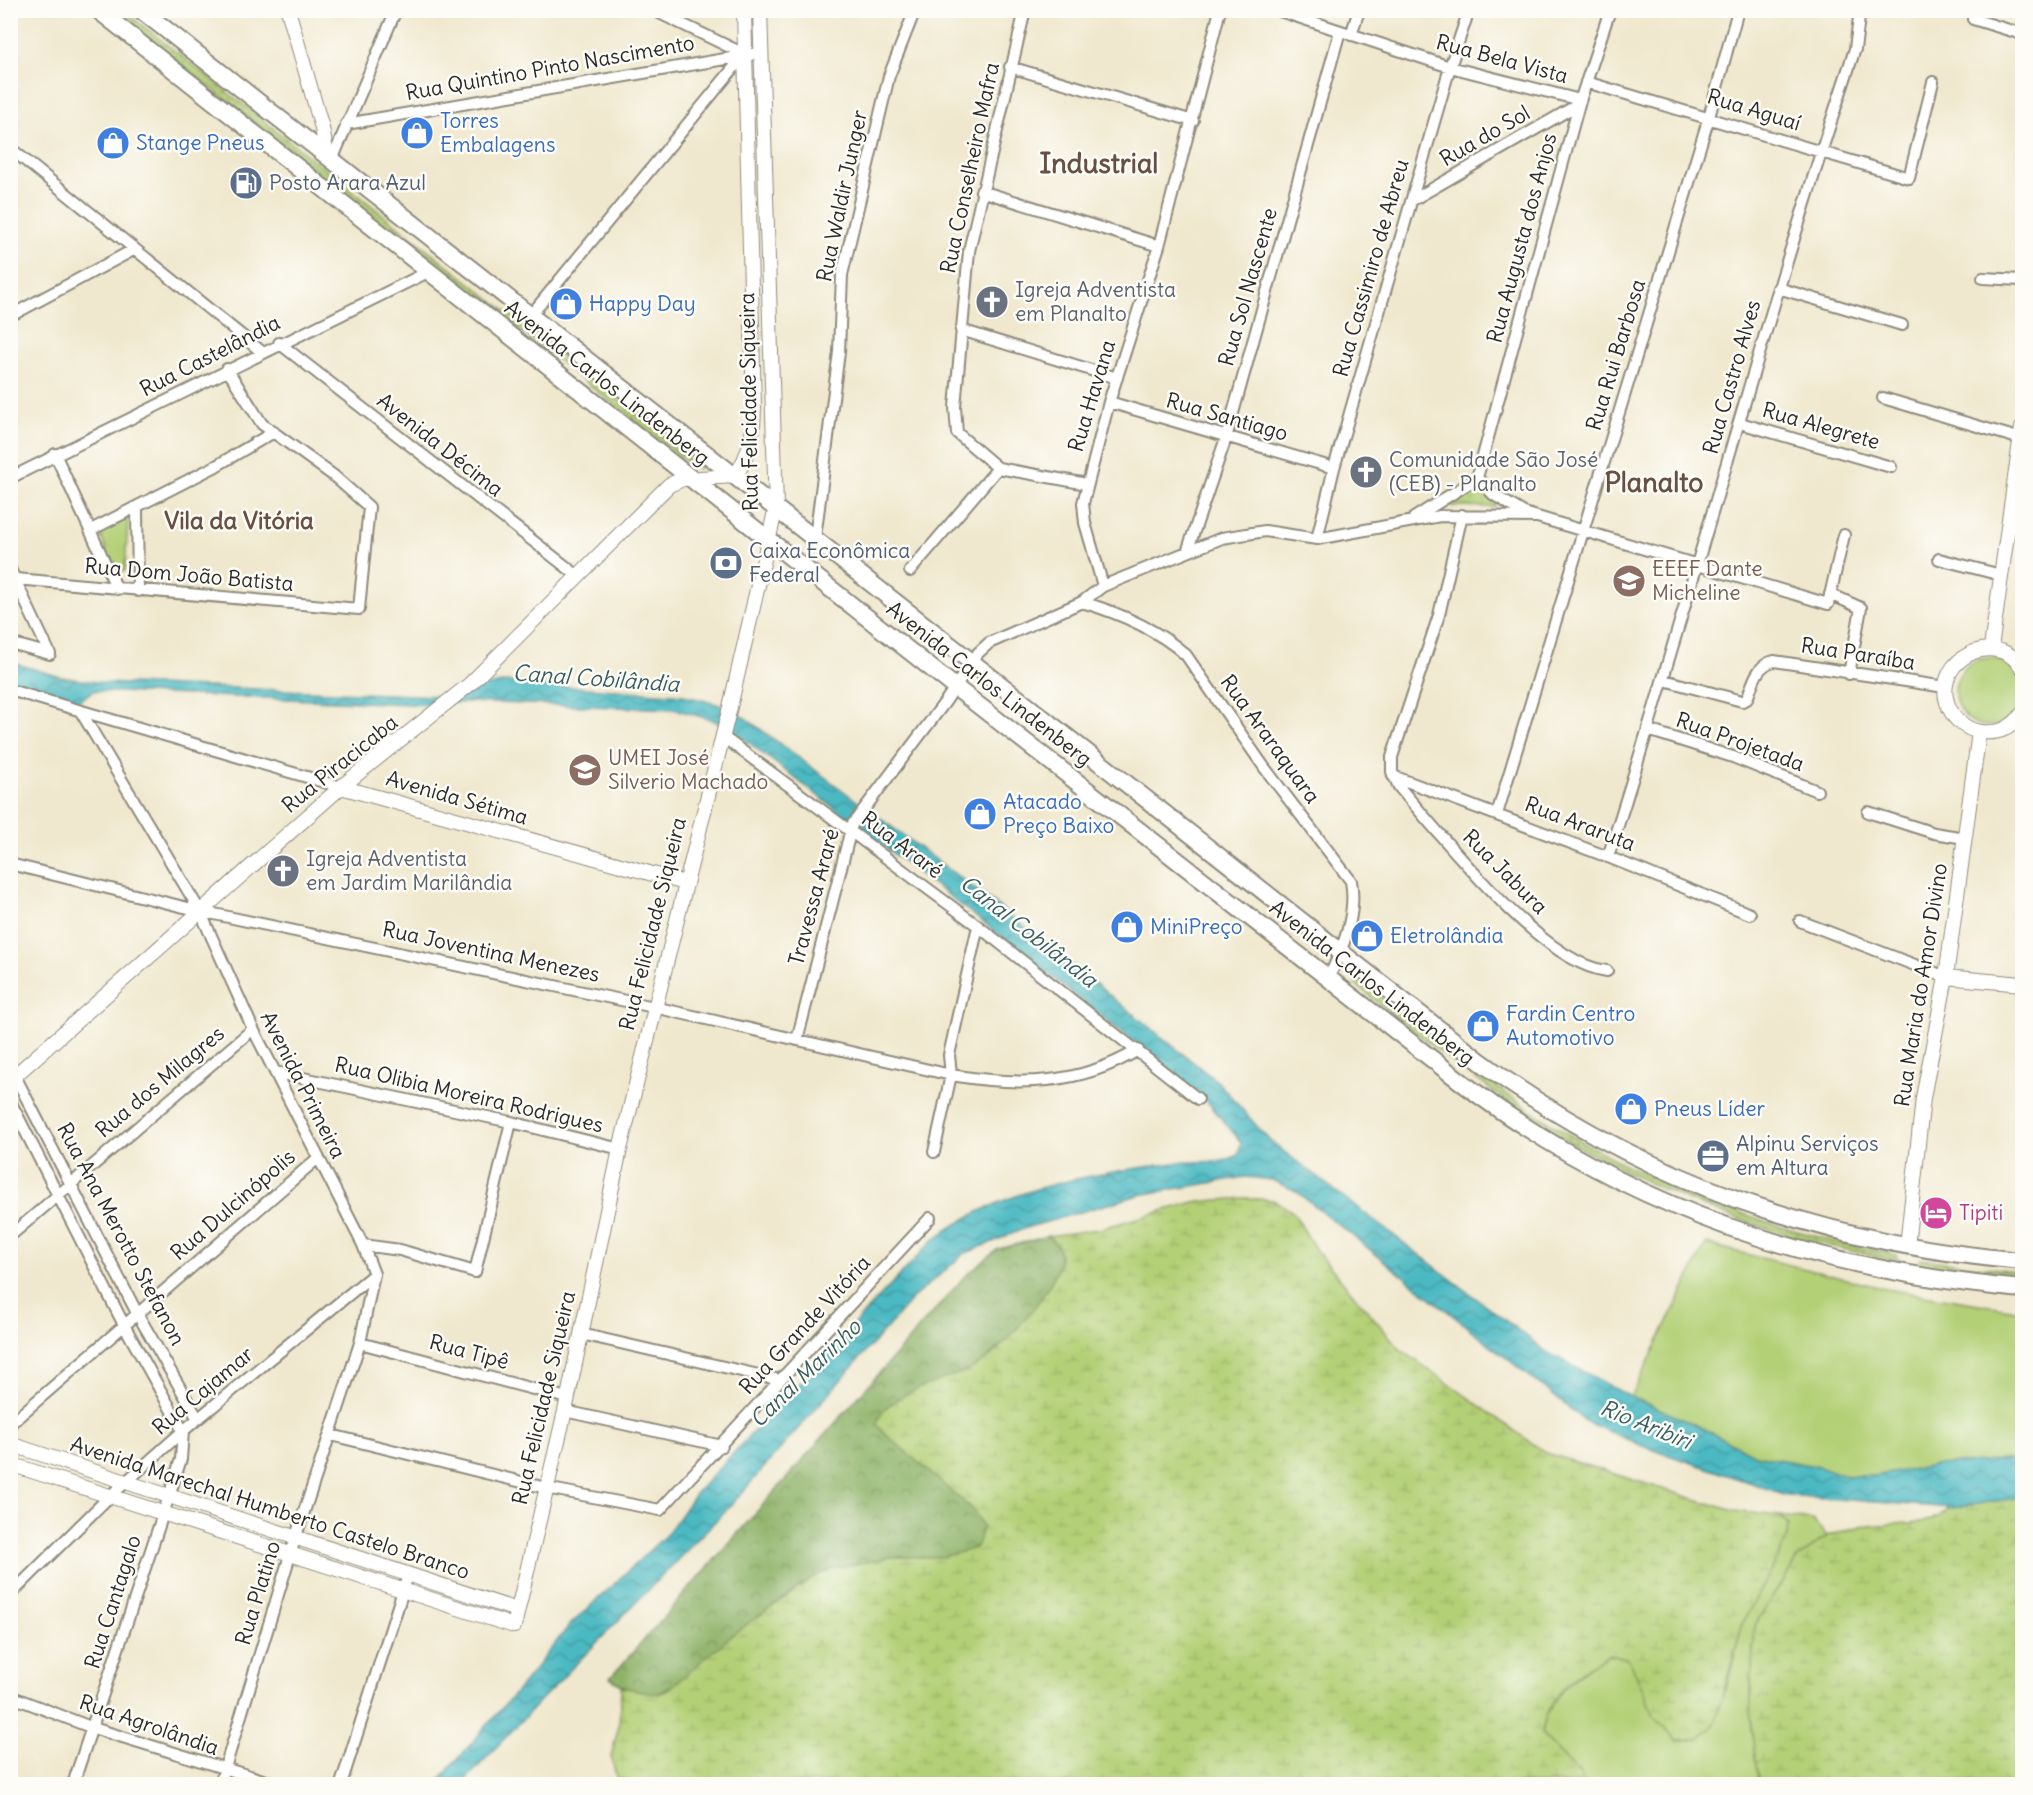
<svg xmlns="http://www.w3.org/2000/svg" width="2033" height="1795" font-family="Delius,sans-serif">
	<defs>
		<pattern id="forest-crowns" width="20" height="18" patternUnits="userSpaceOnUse" patternTransform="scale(1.5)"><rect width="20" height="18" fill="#8eb267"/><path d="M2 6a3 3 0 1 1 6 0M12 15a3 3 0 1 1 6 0" fill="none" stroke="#749155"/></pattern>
		<pattern id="wetland-marsh" width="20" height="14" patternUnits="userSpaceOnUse" patternTransform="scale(1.5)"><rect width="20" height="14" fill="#b3d076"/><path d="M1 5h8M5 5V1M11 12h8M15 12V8" fill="none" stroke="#9ab366"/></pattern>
		<pattern id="garden-dots" width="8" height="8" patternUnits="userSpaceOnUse" patternTransform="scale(1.5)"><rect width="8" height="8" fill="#b3d076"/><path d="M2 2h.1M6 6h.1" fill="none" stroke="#9ab366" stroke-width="1.8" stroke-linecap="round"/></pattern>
		<pattern id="water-waves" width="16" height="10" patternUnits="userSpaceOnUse" patternTransform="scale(1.5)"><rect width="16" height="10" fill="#4bb9c2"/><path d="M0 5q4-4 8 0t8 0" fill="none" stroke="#3f979e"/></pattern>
	</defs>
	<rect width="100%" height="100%" fill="#fdfcf7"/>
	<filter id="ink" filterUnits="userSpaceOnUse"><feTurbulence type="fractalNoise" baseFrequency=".0167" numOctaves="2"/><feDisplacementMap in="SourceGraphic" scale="12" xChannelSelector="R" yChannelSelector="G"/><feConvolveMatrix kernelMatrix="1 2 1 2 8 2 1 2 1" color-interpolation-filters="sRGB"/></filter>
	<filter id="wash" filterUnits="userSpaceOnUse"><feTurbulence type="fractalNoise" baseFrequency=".008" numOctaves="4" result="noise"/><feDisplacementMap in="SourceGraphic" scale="24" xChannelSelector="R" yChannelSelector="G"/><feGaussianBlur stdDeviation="1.35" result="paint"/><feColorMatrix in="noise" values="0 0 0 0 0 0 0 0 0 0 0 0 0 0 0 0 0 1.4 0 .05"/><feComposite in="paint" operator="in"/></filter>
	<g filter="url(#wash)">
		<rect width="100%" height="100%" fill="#f0e8ce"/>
		<path fill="#b3d076" stroke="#6f7e50" stroke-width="1.5" d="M 128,519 L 125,571 L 114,572 L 98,528 Z
			M1955 692a34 34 0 1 1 68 0a34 34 0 1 1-68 0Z
			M 1706,1244 L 1886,1289 L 2022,1311 L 2022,1459 L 1939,1465 L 1874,1476 L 1848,1476 L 1814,1466 L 1755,1455 L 1696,1425 L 1631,1397 Z
			M 1780,1516 L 1812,1520 L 1827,1536 L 1796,1560 L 1753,1646 L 1751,1727 L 1759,1784 L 1583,1784 L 1582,1777 L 1542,1735 C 1545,1697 1578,1673 1608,1654 L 1629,1659 L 1640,1682 L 1726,1689 L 1743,1622 L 1777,1560 L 1788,1524 Z"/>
		<path fill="url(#forest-crowns)" stroke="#5c6e49" stroke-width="1.5" d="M 1048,1236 C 1054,1242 1060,1246 1060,1255 C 1062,1286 1004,1346 979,1365 C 964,1376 933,1382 915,1391 L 935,1474 L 973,1510 L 983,1526 L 980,1543 L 970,1551 L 943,1557 L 892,1557 L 831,1569 L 813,1578 L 732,1635 L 676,1684 L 658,1694 L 631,1691 L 610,1678 L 964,1277 L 998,1249 Z"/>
		<path fill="url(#wetland-marsh)" stroke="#6f7e50" stroke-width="1.5" d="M 1245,1198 L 1273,1200 L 1293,1212 L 1316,1250 L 1400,1349 L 1546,1453 L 1734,1511 L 1780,1516 L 1788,1524 L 1787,1538 L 1777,1560 L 1743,1622 L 1715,1723 L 1698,1740 L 1677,1740 L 1655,1718 L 1629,1659 L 1609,1654 C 1578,1672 1545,1697 1542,1735 L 1582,1777 L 1583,1784 L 618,1783 L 611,1757 L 619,1725 L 621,1687 L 658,1694 L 668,1690 L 732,1635 L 813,1578 L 831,1569 L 892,1557 L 943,1557 L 976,1548 L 983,1526 L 973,1510 L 888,1436 L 877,1425 C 880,1393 953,1379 977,1366 C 1000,1353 1062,1282 1060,1255 C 1060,1246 1054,1242 1048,1236 L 1099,1229 L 1194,1202 Z
			M 2022,1497 L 2022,1784 L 1759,1784 L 1751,1727 L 1751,1680 L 1755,1625 L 1796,1560 L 1827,1536 L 1857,1527 L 1921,1522 L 1938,1517 L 1950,1508 Z"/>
		<path fill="url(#garden-dots)" stroke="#6f7e50" stroke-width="1.5" d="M 113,11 L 124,11 L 704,467 L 695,468 Z
			M 1476,487 L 1495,502 L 1495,507 L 1452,506 L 1452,502 Z
			M 1358,979 C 1418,1026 1476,1075 1539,1116 C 1648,1186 1769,1230 1896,1255 L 1899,1261 C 1770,1237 1647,1192 1536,1121 C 1473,1080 1414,1031 1355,984 Z
			M 1920,1259 L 2022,1272 L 2022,1278 L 1919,1265 Z"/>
		<path fill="url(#water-waves)" stroke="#3b7276" stroke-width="1.5" d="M 10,662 L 61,677 L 104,683 L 440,696 L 506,682 L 684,695 L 717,704 L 744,717 L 1002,909 L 1218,1082 L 1270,1141 L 1547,1352 L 1627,1395 L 1696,1425 L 1755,1455 L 1814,1466 L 1848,1476 L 1874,1476 L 1939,1465 L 2022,1459 L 2022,1497 L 1952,1508 L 1786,1495 L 1645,1447 L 1587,1422 L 1296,1191 L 1272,1180 L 1245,1177 L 1139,1195 L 1026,1228 L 964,1254 L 914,1297 L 732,1504 L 537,1704 L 462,1784 L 436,1784 L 523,1684 L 568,1627 L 667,1534 L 695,1494 L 933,1240 C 1005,1186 1088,1175 1175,1163 C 1193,1160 1222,1165 1238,1155 L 1241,1142 L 1204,1098 L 984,923 L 740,736 L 713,720 L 674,709 L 467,702 L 433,705 L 93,691 L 76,703 L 11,683 Z"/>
	</g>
	<g filter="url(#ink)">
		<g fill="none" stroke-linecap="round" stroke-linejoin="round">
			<defs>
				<path id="minor" d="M 653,10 L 744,54
					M 1025,10 L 969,251 L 955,407 L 957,433 L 998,468 L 1087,484
					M 1277,10 L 1450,67 L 1580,100
					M 1973,19 L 2022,34
					M 1351,35 L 1359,10
					M 1010,67 L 1193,121
					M 1586,82 L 1909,178 L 1933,82
					M 346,124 L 760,53
					M 10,148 L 262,352
					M 332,160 L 396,10
					M 981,191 L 1159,246
					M 1411,201 L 1579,104
					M 1983,278 L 2022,280
					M 1778,288 L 1902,325
					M 531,315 L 745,54
					M 10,316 L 135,249
					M 961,330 L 1117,378
					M 279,343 L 578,576
					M 1883,398 L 2021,439
					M 1109,402 L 1334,468
					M 1740,423 L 1891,467
					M 55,454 L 117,589
					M 10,478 L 428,272
					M 1477,478 L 1579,104 L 1610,10
					M 1477,478 L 1494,495 L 1524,513 L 1828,604 L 1844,535
					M 137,508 L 138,591
					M 1462,515 L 1439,615 L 1392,757 L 1392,772 L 1399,787 C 1441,835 1543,965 1607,971
					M 1414,518 L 1477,478
					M 91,530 L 216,466 L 274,432
					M 815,538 L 839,352 L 842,275 L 889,76 L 915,10
					M 1317,539 L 1334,468 L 1450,67 L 1469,10
					M 1187,552 L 1226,438 L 1340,31
					M 1939,559 L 2001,575
					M 10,569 L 50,654
					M 910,571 L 998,468
					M 16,579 L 359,609 L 369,507 L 334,476 L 262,424 L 227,369
					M 1103,586 L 1085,523 L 1083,503 L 1109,402 L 1159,246 L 1220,10
					M 1830,594 L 1861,608 L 1849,674
					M 1082,602 C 1119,613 1157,629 1186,655 L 1264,767 L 1351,881 C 1357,914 1343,949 1328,979
					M 10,643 L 50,654
					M 1664,680 L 1742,701 L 1747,699 C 1753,684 1756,665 1774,661 L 1945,687
					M 10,690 L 341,787
					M 81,712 L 200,911 L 253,1029 L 363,1245 L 374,1274
					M 1648,730 L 1733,757 L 1817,791
					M 722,736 L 978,926 L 1198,1099
					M 1393,776 L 1608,857 L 1750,914
					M 1868,812 L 1934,833 L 1965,838
					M 1497,814 L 1709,117 L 1738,10
					M 1608,857 C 1694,588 1765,316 1855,49 L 1860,10
					M 10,864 L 200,911 L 654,1007 L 951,1075 C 1017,1086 1079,1086 1138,1050
					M 1800,921 L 1946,977
					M 797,1040 L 852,825 L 945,702 L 978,653 L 989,643 L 1082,602 L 1103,586 L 1222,538 L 1265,531 L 1317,539 L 1440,516 L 1535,517
					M 275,1072 L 511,1122 L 620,1149
					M 15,1076 L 137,1313 L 198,1419
					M 10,1101 L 124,1325 L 183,1431 L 181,1459 L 169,1496 L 73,1784
					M 934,1152 L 951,1075 L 949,1055 L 978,926
					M 10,1236 L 253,1029
					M 363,1245 L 400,1250 L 475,1272 L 511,1122
					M 581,1334 L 780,1380
					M 360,1343 L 567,1398
					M 565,1411 L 722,1446
					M 10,1424 L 318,1158
					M 331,1435 L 546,1488 L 660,1510 L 930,1218
					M 10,1595 L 109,1497 L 183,1431 L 374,1274
					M 10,1696 L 93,1728 L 276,1784
					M 220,1784 L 295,1539 L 360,1343 L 374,1274
					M 341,1784 L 408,1575"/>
				<path id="tertiary" d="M 288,10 L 322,128 L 327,156
					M 1991,648 L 2022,428
					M 2022,667 C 1991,624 1924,667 1952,713 C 1958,723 1970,731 1982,732 C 1999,734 2013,727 2022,714
					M 341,787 L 685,883
					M 1946,977 L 2022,984
					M 10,1080 L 341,787 L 470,684 L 669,485 L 683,479 L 735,476 C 751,453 753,435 754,408 L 744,10
					M 1907,1246 L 1923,1098 L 1946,977 L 1979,732
					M 10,1444 L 517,1610
					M 10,1464 L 514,1626 L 565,1411 L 620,1149 L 730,707 L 776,507 L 760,10"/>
				<path id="primary" d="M 98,10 L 955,687 L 1464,1084 C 1631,1210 1815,1270 2022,1289
					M 141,10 L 1481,1062 C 1640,1180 1825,1244 2022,1261"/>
			</defs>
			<use href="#minor" stroke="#8e8a7c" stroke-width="14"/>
			<use href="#tertiary" stroke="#8e8a7c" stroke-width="16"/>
			<use href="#primary" stroke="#8e8a7c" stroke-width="20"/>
			<use href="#minor" stroke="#fff" stroke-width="10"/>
			<use href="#tertiary" stroke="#fff" stroke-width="14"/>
			<use href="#primary" stroke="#fff" stroke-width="16"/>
		</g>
	</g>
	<defs>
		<symbol id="shop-disc" viewBox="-11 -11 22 22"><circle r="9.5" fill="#3f7fe0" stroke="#fdfcf7"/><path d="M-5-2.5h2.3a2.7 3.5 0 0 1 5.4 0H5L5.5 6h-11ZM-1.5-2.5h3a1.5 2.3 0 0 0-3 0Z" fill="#fff"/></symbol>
		<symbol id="fuel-disc" viewBox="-11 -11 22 22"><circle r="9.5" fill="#5c6f8a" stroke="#fdfcf7"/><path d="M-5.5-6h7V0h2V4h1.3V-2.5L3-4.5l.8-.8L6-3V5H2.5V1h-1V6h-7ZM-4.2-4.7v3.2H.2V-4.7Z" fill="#fff"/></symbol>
		<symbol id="church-disc" viewBox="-11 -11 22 22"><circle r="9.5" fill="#6b7280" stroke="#fdfcf7"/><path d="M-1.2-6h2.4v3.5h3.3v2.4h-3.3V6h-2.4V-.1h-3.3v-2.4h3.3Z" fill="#fff"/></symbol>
		<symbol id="bank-disc" viewBox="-11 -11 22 22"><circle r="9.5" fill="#5c6f8a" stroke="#fdfcf7"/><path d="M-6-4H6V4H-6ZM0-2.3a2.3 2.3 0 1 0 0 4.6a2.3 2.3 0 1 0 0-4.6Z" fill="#fff"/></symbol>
		<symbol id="school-disc" viewBox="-11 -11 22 22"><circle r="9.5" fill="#8d6e63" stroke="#fdfcf7"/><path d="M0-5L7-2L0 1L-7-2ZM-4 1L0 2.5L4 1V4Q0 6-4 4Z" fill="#fff"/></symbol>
		<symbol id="office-disc" viewBox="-11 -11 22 22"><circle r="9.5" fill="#5c6f8a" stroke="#fdfcf7"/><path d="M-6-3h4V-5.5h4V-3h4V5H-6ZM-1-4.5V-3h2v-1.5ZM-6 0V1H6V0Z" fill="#fff"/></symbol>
		<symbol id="hotel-disc" viewBox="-11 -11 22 22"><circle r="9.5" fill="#d1479c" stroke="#fdfcf7"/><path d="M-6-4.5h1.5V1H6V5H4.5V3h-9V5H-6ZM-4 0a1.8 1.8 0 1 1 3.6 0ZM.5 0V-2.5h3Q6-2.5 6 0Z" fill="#fff"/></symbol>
	</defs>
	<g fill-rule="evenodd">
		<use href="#shop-disc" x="398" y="114" width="38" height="38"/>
		<use href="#shop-disc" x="94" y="124" width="38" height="38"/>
		<use href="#fuel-disc" x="227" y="164" width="38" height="38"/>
		<use href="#church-disc" x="973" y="283" width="38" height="38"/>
		<use href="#shop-disc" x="547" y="285" width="38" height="38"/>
		<use href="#church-disc" x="1347" y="453" width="38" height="38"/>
		<use href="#bank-disc" x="707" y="544" width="38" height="38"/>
		<use href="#school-disc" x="1610" y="562" width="38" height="38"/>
		<use href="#school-disc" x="566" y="751" width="38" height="38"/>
		<use href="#shop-disc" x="961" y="795" width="38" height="38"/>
		<use href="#church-disc" x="264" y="852" width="38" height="38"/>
		<use href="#shop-disc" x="1108" y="908" width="38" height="38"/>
		<use href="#shop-disc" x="1348" y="917" width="38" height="38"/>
		<use href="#shop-disc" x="1464" y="1007" width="38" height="38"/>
		<use href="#shop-disc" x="1612" y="1090" width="38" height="38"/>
		<use href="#office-disc" x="1694" y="1137" width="38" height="38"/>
		<use href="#hotel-disc" x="1917" y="1194" width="38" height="38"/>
	</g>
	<g text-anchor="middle" stroke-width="5" stroke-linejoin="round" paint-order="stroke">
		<g font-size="21" fill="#2b2b2b" stroke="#fdfcf7">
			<text transform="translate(1502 59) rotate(15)" y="7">Rua Bela Vista</text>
			<text transform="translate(550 68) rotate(-10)" y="7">Rua Quintino Pinto Nascimento</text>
			<text transform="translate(1754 110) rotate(17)" y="7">Rua Aguaí</text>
			<text transform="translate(1485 136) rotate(-30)" y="7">Rua do Sol</text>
			<text transform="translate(970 168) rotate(-78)" y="7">Rua Conselheiro Mafra</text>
			<text transform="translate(842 196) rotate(-78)" y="7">Rua Waldir Junger</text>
			<text transform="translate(1522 238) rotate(-75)" y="7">Rua Augusta dos Anjos</text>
			<text transform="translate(1371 268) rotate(-74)" y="7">Rua Cassimiro de Abreu</text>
			<text transform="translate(1248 287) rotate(-74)" y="7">Rua Sol Nascente</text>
			<text transform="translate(1616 355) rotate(-73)" y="7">Rua Rui Barbosa</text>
			<text transform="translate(210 356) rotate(-27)" y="7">Rua Castelândia</text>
			<text transform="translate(1732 377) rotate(-74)" y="7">Rua Castro Alves</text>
			<text transform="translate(607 383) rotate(38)" y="7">Avenida Carlos Lindenberg</text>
			<text transform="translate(1092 396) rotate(-73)" y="7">Rua Havana</text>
			<text transform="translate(749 402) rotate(-91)" y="7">Rua Felicidade Siqueira</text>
			<text transform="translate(1227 417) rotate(16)" y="7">Rua Santiago</text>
			<text transform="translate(1821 426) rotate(16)" y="7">Rua Alegrete</text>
			<text transform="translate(440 445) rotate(38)" y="7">Avenida Décima</text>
			<text transform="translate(189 575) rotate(5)" y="7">Rua Dom João Batista</text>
			<text transform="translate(1858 654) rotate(9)" y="7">Rua Paraíba</text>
			<text transform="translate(989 684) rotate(38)" y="7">Avenida Carlos Lindenberg</text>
			<text transform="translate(1270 739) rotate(54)" y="7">Rua Araraquara</text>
			<text transform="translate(1740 742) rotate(20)" y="7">Rua Projetada</text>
			<text transform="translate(340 764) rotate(-39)" y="7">Rua Piracicaba</text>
			<text transform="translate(457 798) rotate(16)" y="7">Avenida Sétima</text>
			<text transform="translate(1580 824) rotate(21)" y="7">Rua Araruta</text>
			<text transform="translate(902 845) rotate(37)" y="7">Rua Araré</text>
			<text transform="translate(1505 872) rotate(45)" y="7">Rua Jabura</text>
			<text transform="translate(814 897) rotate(-75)" y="7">Travessa Araré</text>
			<text transform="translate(653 924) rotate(-76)" y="7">Rua Felicidade Siqueira</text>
			<text transform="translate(491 952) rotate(12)" y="7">Rua Joventina Menezes</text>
			<text transform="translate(1372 983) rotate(38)" y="7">Avenida Carlos Lindenberg</text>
			<text transform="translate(1921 985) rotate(-81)" y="7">Rua Maria do Amor Divino</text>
			<text transform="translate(160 1082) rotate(-40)" y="7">Rua dos Milagres</text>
			<text transform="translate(303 1085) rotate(63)" y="7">Avenida Primeira</text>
			<text transform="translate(469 1095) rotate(13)" y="7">Rua Olibia Moreira Rodrigues</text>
			<text transform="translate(233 1205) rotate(-41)" y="7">Rua Dulcinópolis</text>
			<text transform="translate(121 1234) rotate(62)" y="7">Rua Ana Merotto Stefanon</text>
			<text transform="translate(805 1325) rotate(-47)" y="7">Rua Grande Vitória</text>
			<text transform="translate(469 1352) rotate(15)" y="7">Rua Tipê</text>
			<text transform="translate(203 1391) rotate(-40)" y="7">Rua Cajamar</text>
			<text transform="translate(544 1398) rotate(-77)" y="7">Rua Felicidade Siqueira</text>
			<text transform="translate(270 1508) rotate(18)" y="7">Avenida Marechal Humberto Castelo Branco</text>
			<text transform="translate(258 1593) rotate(-73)" y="7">Rua Platino</text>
			<text transform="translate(113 1602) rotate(-72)" y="7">Rua Cantagalo</text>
			<text transform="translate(149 1725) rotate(19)" y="7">Rua Agrolândia</text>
		</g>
		<g font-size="21" fill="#366cbe" stroke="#fdfcf7" text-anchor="start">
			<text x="440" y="128">Torres<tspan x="440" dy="24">Embalagens</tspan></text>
			<text x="136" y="150">Stange Pneus</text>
			<text x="589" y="311">Happy Day</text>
			<text x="1003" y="809">Atacado<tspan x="1003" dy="24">Preço Baixo</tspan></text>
			<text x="1150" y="934">MiniPreço</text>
			<text x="1390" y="943">Eletrolândia</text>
			<text x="1506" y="1021">Fardin Centro<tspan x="1506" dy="24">Automotivo</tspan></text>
			<text x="1654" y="1116">Pneus Líder</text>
		</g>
		<g font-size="21" fill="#4e5e75" stroke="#fdfcf7" text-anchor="start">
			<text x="269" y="190">Posto Arara Azul</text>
			<text x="749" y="558">Caixa Econômica<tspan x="749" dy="24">Federal</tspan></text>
			<text x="1736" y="1151">Alpinu Serviços<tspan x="1736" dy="24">em Altura</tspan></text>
		</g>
		<g font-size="21" fill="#5b616d" stroke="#fdfcf7" text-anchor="start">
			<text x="1015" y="297">Igreja Adventista<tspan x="1015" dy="24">em Planalto</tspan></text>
			<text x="1389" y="467">Comunidade São José<tspan x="1389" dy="24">(CEB) - Planalto</tspan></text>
			<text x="306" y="866">Igreja Adventista<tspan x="306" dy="24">em Jardim Marilândia</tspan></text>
		</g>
		<g font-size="21" fill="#785e54" stroke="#fdfcf7" text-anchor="start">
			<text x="1652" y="576">EEEF Dante<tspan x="1652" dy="24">Micheline</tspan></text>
			<text x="608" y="765">UMEI José<tspan x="608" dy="24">Silverio Machado</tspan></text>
		</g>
		<g font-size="21" fill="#b23c85" stroke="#fdfcf7" text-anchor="start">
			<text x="1959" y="1220">Tipiti</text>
		</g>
		<g font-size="22" font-style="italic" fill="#365d60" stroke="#fdfcf7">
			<text transform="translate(596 678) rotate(4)" y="8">Canal Cobilândia</text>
			<text transform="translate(1029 931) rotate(38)" y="8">Canal Cobilândia</text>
			<text transform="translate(805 1373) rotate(-44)" y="8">Canal Marinho</text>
			<text transform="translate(1646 1424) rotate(22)" y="8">Rio Aribiri</text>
		</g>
		<g font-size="24" font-weight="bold" fill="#684f43" stroke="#fdfcf7">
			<text x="239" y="529">Vila da Vitória</text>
		</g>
		<g font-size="27" font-weight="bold" fill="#684f43" stroke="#fdfcf7">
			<text x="1099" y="173">Industrial</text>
			<text x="1654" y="492">Planalto</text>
		</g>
	</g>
	<rect width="2033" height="1795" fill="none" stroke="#fdfcf7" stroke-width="36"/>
</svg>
